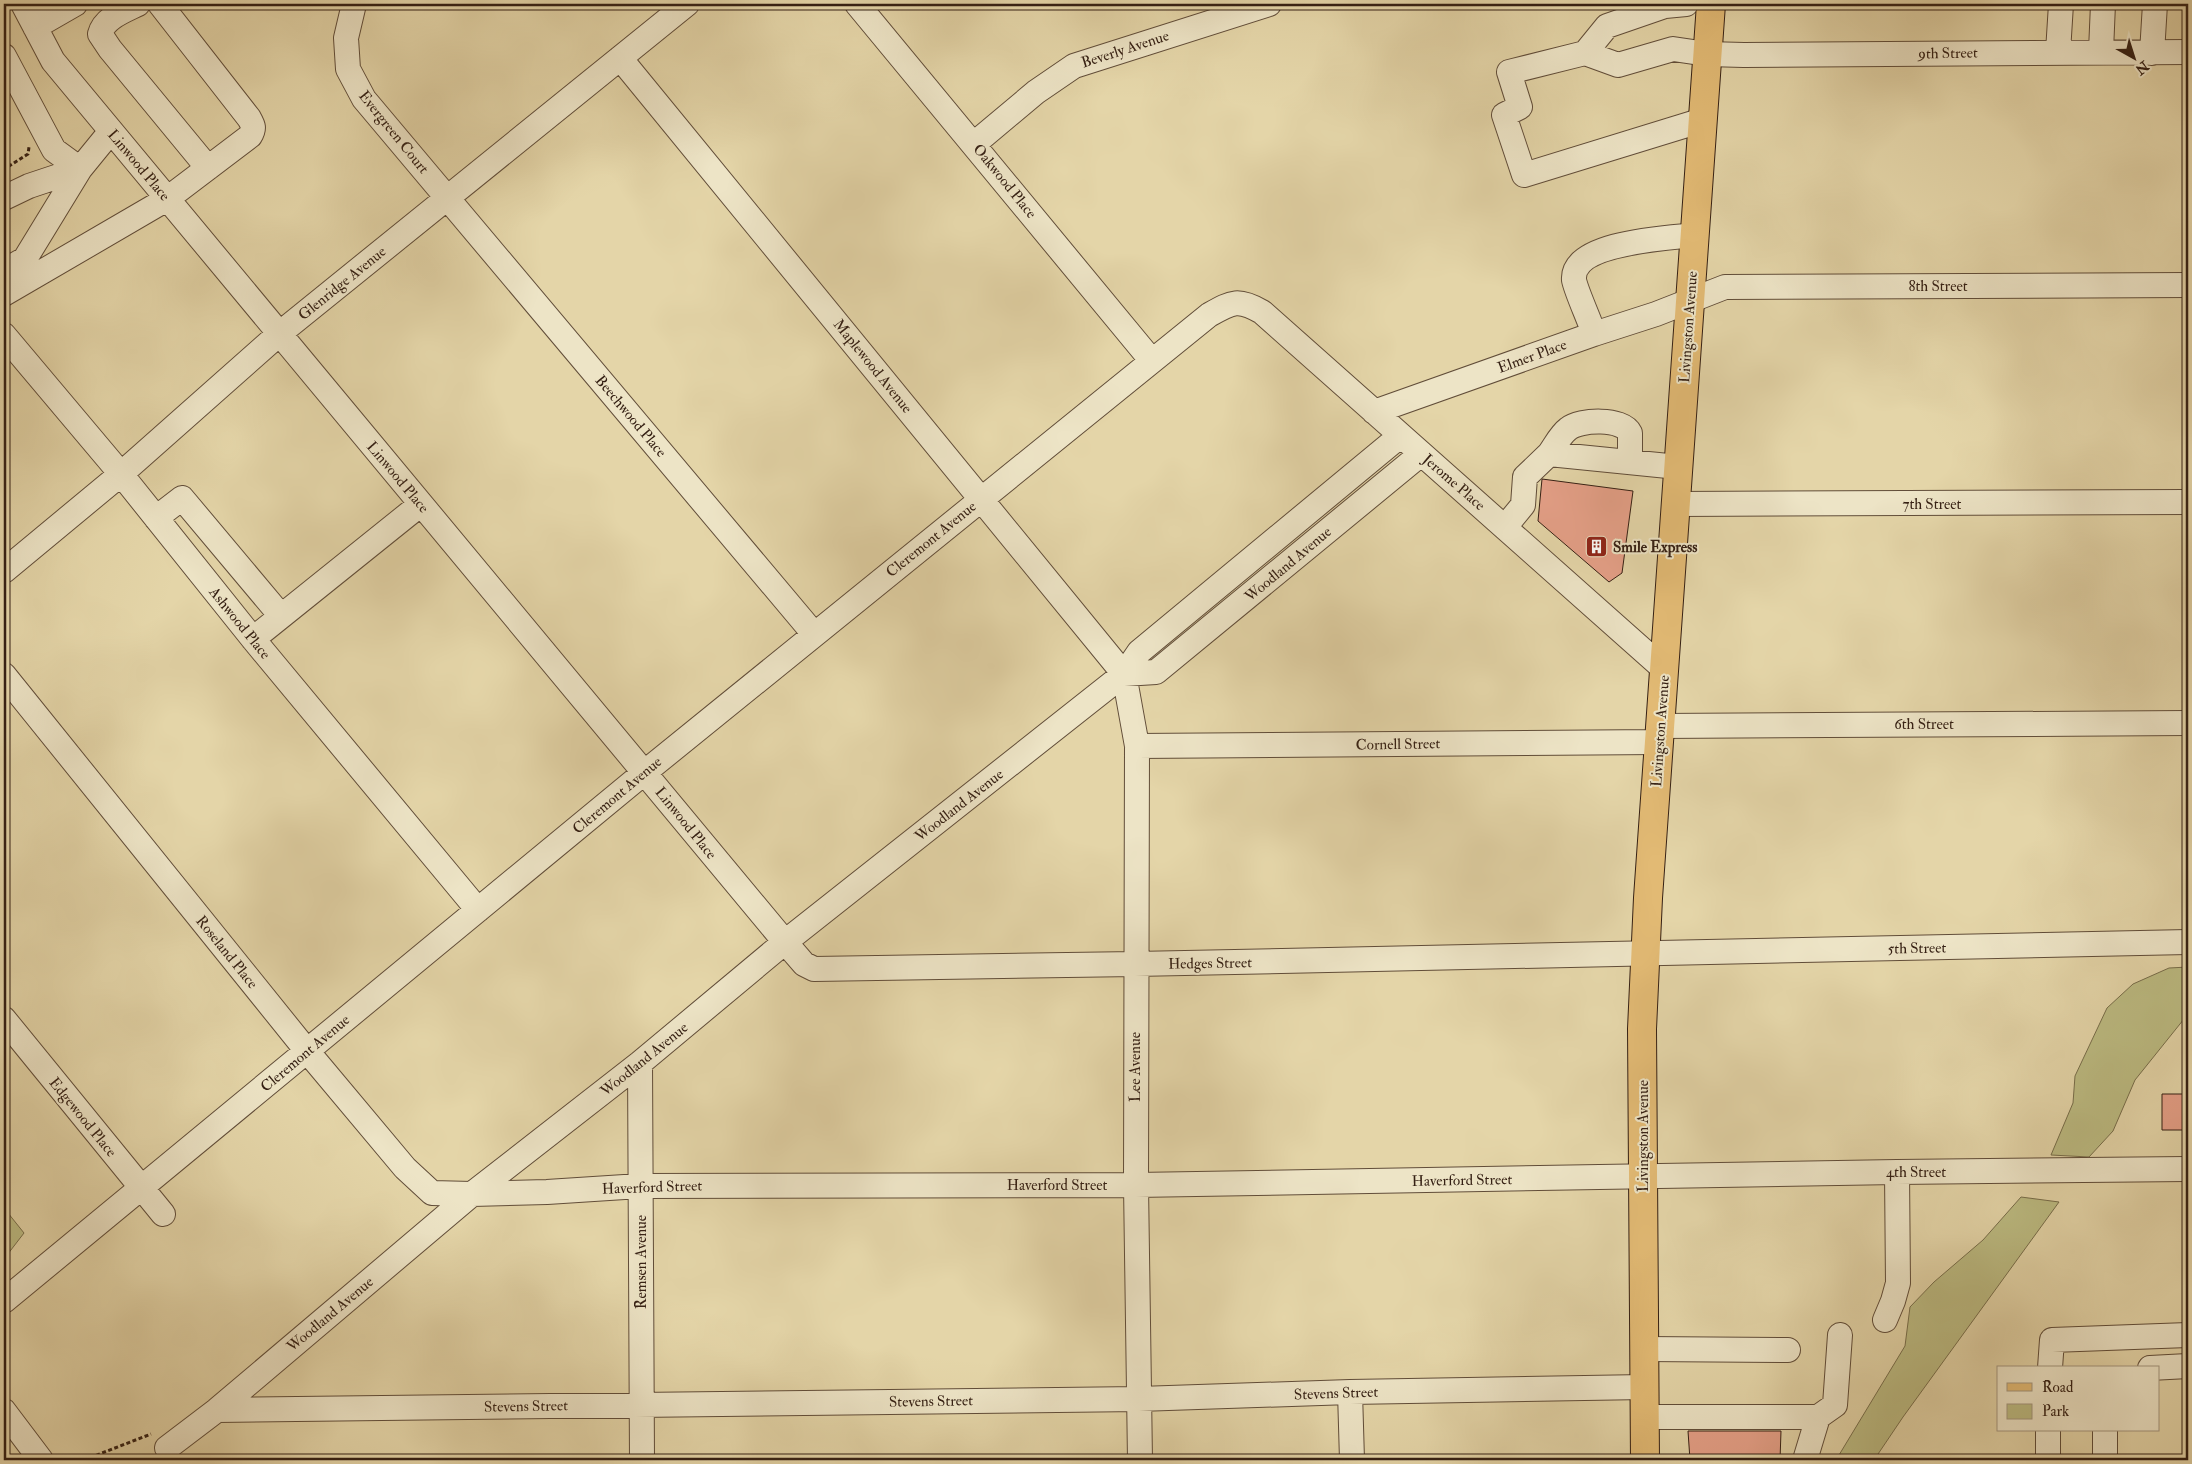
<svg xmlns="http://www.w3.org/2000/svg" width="2192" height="1464" font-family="'IM FELL Double Pica',serif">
	<rect width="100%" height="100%" fill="#e4d5a8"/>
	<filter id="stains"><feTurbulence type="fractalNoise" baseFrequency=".004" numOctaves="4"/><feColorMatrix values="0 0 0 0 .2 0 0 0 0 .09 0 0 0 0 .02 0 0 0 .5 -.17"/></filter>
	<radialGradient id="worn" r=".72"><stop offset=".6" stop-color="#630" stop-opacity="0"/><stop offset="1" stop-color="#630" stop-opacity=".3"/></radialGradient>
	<path fill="#bcbb82" stroke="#786e4b" d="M 2188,967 L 2188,1014 L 2135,1080 L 2113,1131 L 2089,1157 L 2051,1155 L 2073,1103 L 2075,1076 L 2107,1008 L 2133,984 L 2169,968 Z
		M 2021,1197 L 2059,1202 L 1903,1417 L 1874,1460 L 1836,1460 L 1905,1346 L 1910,1307 L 1934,1282 L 1983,1240 Z
		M 4,1208 L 24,1233 L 4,1259 Z"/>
	<path fill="#e5a088" stroke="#352014" d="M 1542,479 L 1633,491 L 1622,573 L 1609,582 L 1538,521 Z
		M 2162,1094 L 2188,1094 L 2188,1130 L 2162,1130 Z
		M 1688,1431 L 1781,1431 L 1780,1460 L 1690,1460 Z"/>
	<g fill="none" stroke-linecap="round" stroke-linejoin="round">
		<defs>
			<path id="minor" d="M 23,4 L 53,61 L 785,942 L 804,964 L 814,969 L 1135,964 L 2188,942
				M 138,4 C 124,11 104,18 100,34 L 110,49 L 208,168
				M 354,4 L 346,38 L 348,69 L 364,99 L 814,634
				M 857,4 L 1152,361
				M 1686,4 L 1665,6 L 1607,26 L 1585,53 L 1618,65 L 1673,49 L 1707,54 L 1744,55 L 2188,52
				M 35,27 L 75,4
				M 2101,51 L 2103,4
				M 2058,52 L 2061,4
				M 1585,53 L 1509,72 L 1520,107 L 1504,115 L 1524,175 L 1703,120
				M 2152,53 L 2155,4
				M 4,56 L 54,150 L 80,169 L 111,131
				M 620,58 L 1124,674 L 1137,746 L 1136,1185 L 1140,1460
				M 974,144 L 1036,92 L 1074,66 L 1269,4
				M 4,198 L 29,186 L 80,169 L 25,259 L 4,271
				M 4,294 L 167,199 L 250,136 C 255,128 253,125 249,118 L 160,4
				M 1594,334 C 1590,321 1576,291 1574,280 C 1571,242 1669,238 1695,235
				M 4,335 L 121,474 L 253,639 L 478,910
				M 1374,412 L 1594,334 L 1656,314 L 1725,287 L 2188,285
				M 1549,454 C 1555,446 1560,435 1568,429 C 1580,419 1623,418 1630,433 L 1630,462
				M 1676,504 L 2188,502
				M 156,518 L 182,498 L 281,616
				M 1505,527 L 1523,505 L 1525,477 L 1549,454 L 1678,467
				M 4,571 L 121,474 L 279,334 L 687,4
				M 253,639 L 421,504
				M 1124,674 L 1156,672 L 1421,454
				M 4,675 L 307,1051 L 405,1168 L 432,1193 L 472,1194 L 547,1192 L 640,1186 L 1136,1185 L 1897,1172 L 2188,1169
				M 1660,726 L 2188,723
				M 1137,746 L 1659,742
				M 4,1019 L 163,1214
				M 640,1063 L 642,1460
				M 4,1301 L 645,772 L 1209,315 C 1232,302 1238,298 1262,312 L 1664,669
				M 1885,1320 L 1893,1301 L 1898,1283 L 1897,1172
				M 1644,1349 L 1788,1350
				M 2050,1368 L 2052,1340 L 2188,1335
				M 2150,1368 L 2188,1366
				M 1350,1392 L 1352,1460
				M 217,1410 L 1139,1399 L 1350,1392 L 1645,1387
				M 4,1411 L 41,1460
				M 1645,1417 L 1818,1417 L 1805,1460
				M 1818,1417 L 1835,1405 L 1840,1335
				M 2048,1430 L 2048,1460
				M 167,1448 L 217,1410 L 472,1194 L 640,1063 L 785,942 L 1124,674 L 1139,652 L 1400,436
				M 2105,1460 L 2105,1430"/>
			<path id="major" d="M 1645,1460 L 1642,1029 L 1648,898 L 1711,4"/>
		</defs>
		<use href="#minor" stroke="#614d39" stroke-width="26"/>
		<use href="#major" stroke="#352014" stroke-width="30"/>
		<path stroke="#352014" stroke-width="3" stroke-dasharray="4 2.5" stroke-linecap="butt" d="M 4,165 L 6,168 L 28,154 L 29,147
			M 84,1460 L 151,1434"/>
		<use href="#minor" stroke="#ede4c6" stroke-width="24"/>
		<use href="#major" stroke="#e2ba74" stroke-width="28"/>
	</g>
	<defs>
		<symbol id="building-square" viewBox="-11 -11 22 22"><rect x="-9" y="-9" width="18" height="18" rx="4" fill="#8f2418" stroke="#ede4c6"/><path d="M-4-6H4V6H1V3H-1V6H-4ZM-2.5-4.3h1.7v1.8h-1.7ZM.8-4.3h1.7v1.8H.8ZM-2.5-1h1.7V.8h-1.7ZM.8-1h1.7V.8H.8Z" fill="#fff"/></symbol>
	</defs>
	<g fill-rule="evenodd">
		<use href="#building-square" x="1584" y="534" width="25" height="25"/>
	</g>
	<g text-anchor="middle" stroke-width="4" stroke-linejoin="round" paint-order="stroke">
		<g font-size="15" fill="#352014" stroke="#ede4c6">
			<text transform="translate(1125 49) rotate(-18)" y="5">Beverly Avenue</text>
			<text transform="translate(1948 53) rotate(-1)" y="5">9th Street</text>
			<text transform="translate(394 132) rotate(51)" y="5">Evergreen Court</text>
			<text transform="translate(139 165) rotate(50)" y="5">Linwood Place</text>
			<text transform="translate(1005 181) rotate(51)" y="5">Oakwood Place</text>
			<text transform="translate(342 283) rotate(-39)" y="5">Glenridge Avenue</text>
			<text x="1938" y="291">8th Street</text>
			<text transform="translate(1688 327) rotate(-86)" y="5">Livingston Avenue</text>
			<text transform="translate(1532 356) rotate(-20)" y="5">Elmer Place</text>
			<text transform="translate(873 366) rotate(51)" y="5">Maplewood Avenue</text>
			<text transform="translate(631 416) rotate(50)" y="5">Beechwood Place</text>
			<text transform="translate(398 477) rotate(50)" y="5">Linwood Place</text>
			<text transform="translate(1454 482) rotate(41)" y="5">Jerome Place</text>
			<text x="1932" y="509">7th Street</text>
			<text transform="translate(931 539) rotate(-39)" y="5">Cleremont Avenue</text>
			<text transform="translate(1288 564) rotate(-40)" y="5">Woodland Avenue</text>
			<text transform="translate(240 623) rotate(51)" y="5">Ashwood Place</text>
			<text x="1924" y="729">6th Street</text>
			<text transform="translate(1660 731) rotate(-86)" y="5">Livingston Avenue</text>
			<text transform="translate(1398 744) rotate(-1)" y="5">Cornell Street</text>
			<text transform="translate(617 795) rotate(-40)" y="5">Cleremont Avenue</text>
			<text transform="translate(959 805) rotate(-38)" y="5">Woodland Avenue</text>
			<text transform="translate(686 823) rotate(51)" y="5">Linwood Place</text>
			<text transform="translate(1917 948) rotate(-1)" y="5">5th Street</text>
			<text transform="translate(227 952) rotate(51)" y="5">Roseland Place</text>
			<text transform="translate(1210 963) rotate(-1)" y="5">Hedges Street</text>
			<text transform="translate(305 1053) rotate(-40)" y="5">Cleremont Avenue</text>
			<text transform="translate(644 1059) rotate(-39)" y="5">Woodland Avenue</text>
			<text transform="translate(1135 1067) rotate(-90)" y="5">Lee Avenue</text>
			<text transform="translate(83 1117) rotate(51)" y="5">Edgewood Place</text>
			<text transform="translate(1643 1136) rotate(-90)" y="5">Livingston Avenue</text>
			<text x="1916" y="1177">4th Street</text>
			<text transform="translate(1462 1180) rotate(-1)" y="5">Haverford Street</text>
			<text x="1057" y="1190">Haverford Street</text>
			<text transform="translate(652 1187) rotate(-2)" y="5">Haverford Street</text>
			<text transform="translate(641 1262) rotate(-90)" y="5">Remsen Avenue</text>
			<text transform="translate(330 1314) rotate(-40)" y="5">Woodland Avenue</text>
			<text transform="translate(1336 1393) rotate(-2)" y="5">Stevens Street</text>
			<text transform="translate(931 1401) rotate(-1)" y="5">Stevens Street</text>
			<text transform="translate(526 1406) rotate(-1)" y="5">Stevens Street</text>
		</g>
		<g font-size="15" font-weight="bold" fill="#352014" stroke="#ede4c6" text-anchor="start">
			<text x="1613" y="552">Smile Express</text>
		</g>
	</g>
	<rect width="2192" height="1464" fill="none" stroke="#e4d5a8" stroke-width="20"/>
	<rect x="5" y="5" width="2182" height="1454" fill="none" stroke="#352014" stroke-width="2.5"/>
	<rect x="10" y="10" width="2172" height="1444" fill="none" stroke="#352014"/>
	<rect x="1997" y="1366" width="162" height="65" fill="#ede4c6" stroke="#a3967f"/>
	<rect x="2007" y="1383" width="25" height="8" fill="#e2ba74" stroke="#a3967f"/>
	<text x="2042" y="1392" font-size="15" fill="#352014">Road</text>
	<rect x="2007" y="1404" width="25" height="15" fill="#bcbb82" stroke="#a3967f"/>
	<text x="2042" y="1416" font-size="15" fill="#352014">Park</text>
	<g transform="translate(2134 58) rotate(141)" stroke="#ede4c6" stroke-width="4" paint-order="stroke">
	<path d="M0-4L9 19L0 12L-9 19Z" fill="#352014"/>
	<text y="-8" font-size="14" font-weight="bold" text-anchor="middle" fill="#352014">N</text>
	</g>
	<rect width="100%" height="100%" filter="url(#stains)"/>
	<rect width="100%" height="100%" fill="url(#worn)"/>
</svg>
